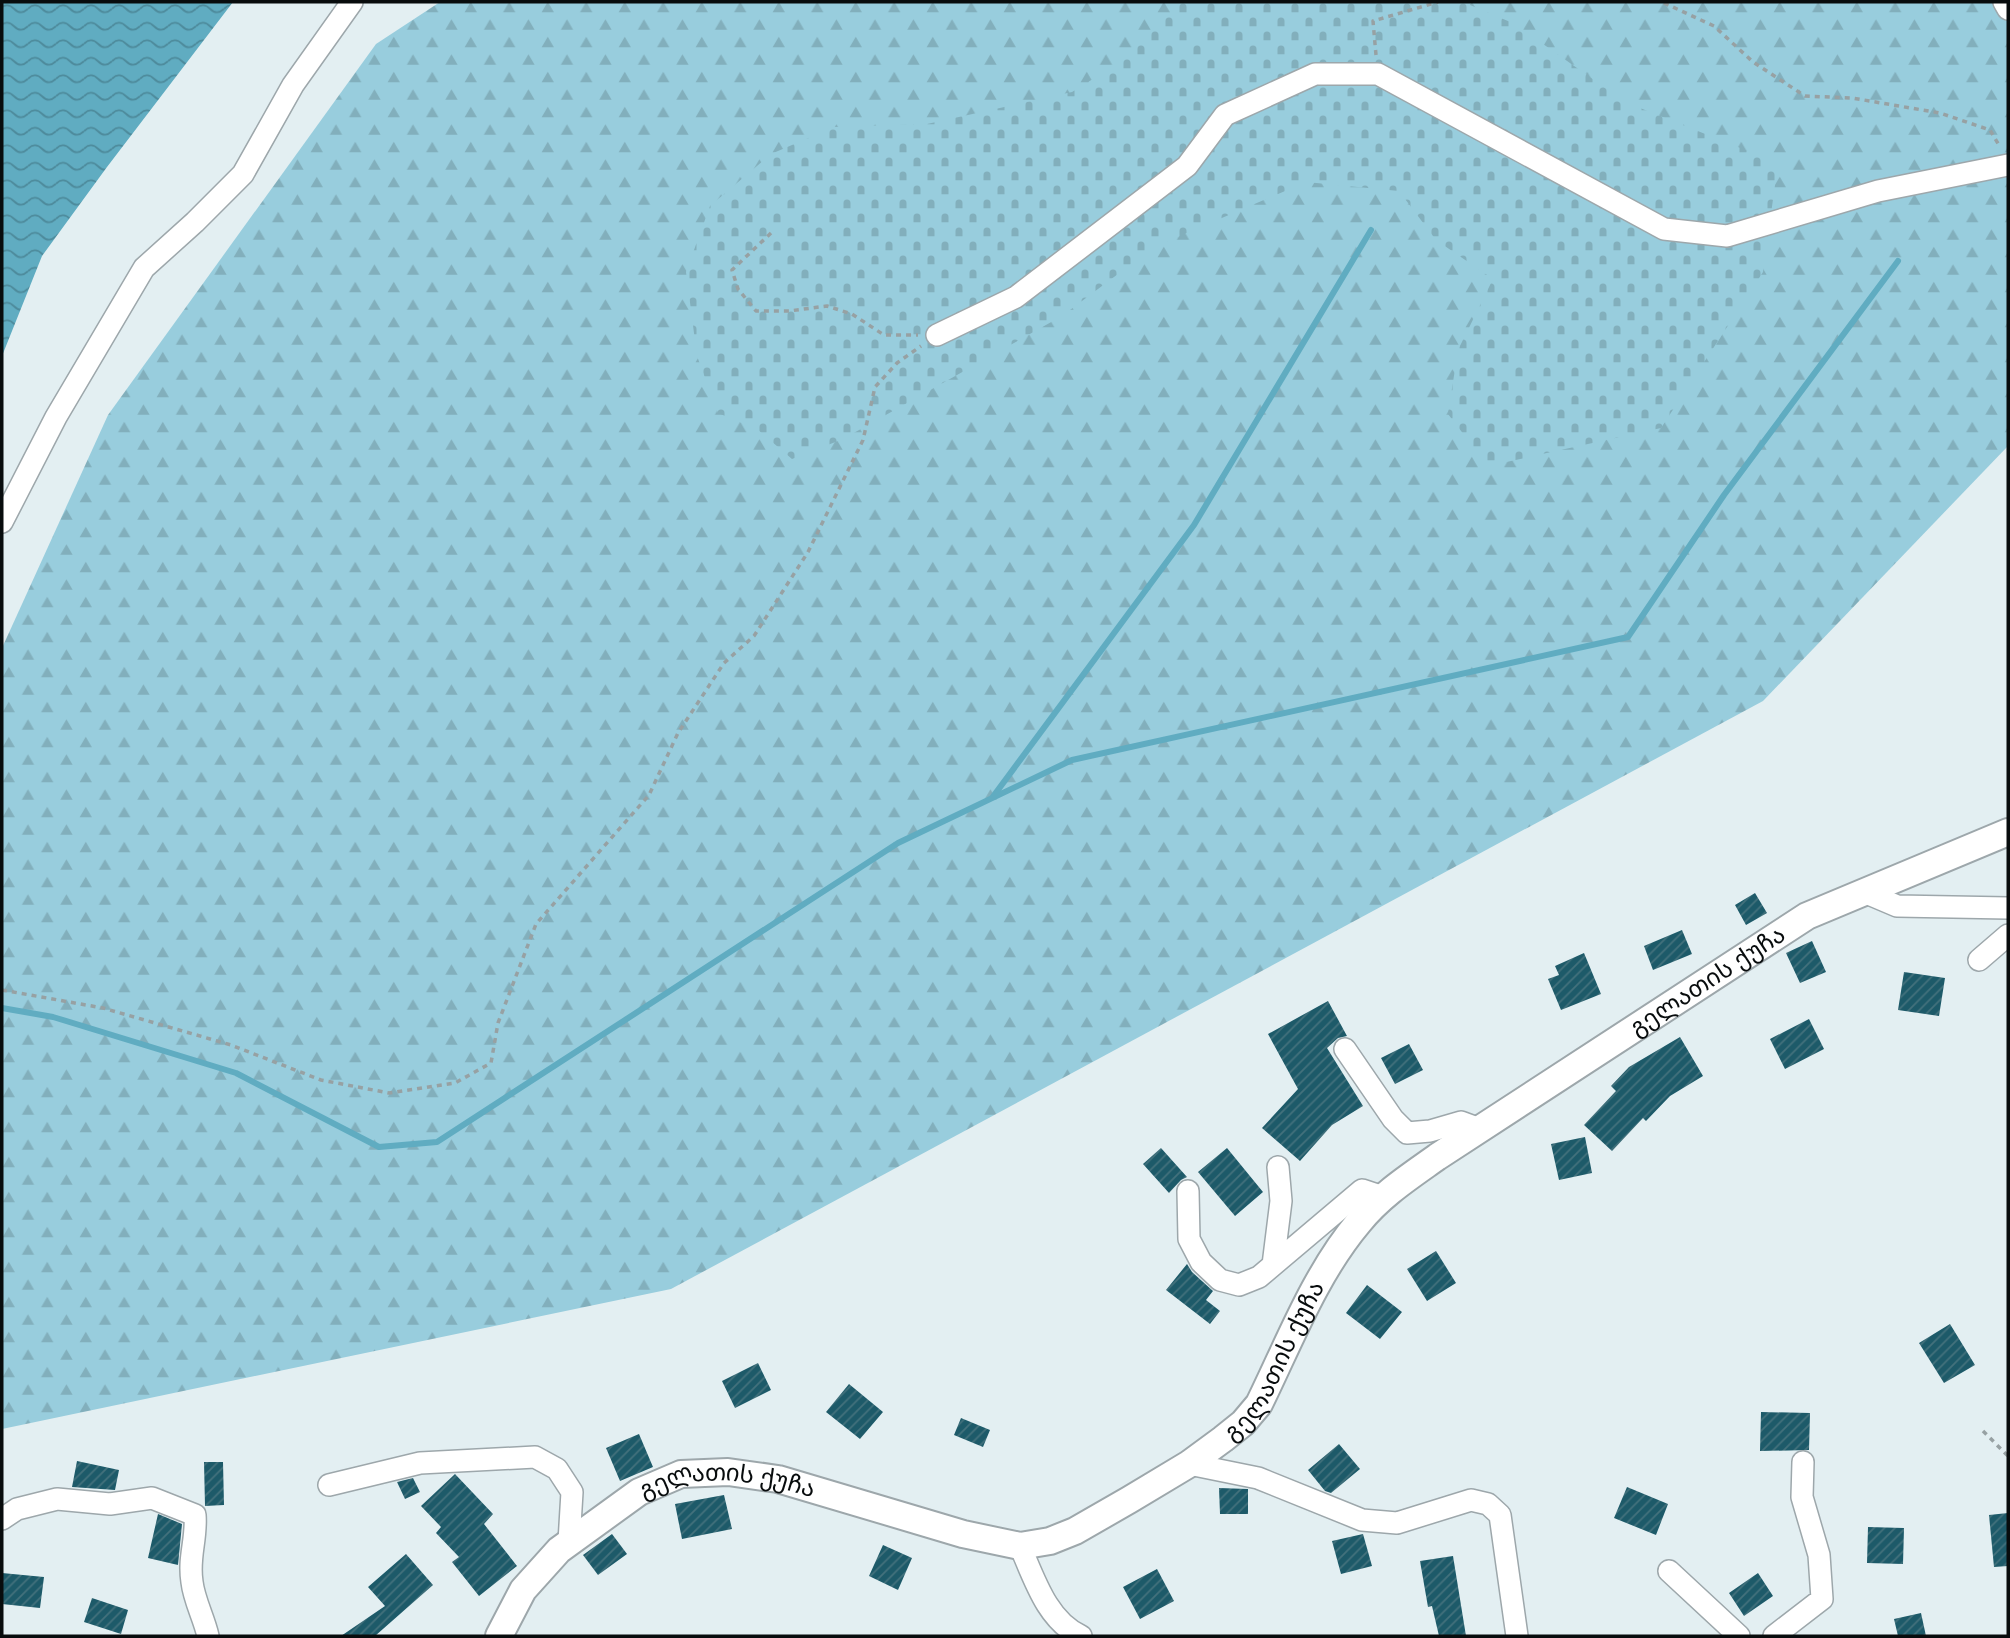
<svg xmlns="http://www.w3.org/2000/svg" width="2010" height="1638" font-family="'Noto Sans','Noto Sans Georgian',sans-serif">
	<defs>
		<pattern id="forest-firs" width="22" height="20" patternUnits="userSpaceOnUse" patternTransform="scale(1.75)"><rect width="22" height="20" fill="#98cddd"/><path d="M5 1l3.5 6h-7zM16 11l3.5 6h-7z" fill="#82afbc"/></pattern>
		<pattern id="cemetery-stones" width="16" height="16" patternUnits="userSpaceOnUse" patternTransform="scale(1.75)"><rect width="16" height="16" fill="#98cddd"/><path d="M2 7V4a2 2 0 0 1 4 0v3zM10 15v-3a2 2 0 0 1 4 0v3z" fill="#82afbc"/></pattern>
		<pattern id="water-waves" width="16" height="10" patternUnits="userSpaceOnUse" patternTransform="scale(1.75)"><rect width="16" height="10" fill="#60acc1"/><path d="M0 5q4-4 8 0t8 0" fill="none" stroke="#4d8a9b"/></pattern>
		<pattern id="building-hatch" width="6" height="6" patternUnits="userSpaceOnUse" patternTransform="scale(1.75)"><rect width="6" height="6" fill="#1d5a69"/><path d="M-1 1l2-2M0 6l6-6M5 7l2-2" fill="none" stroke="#43717c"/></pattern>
	</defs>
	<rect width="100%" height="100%" fill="#e3eff2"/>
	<path fill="url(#forest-firs)" d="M 440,2 L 2008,2 L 2008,446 L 1763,701 L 671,1289 L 2,1429 L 2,648 L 108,415 L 376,44 Z"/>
	<path fill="url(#cemetery-stones)" d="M 1181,2 L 1463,2 L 1515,24 L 1625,102 L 1778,163 L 1763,272 L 1661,428 L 1488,466 L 1448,414 L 1458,350 L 1493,279 L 1436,240 L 1399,191 L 1306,182 L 1154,247 L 1062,316 L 843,439 L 792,459 L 757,429 L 718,413 L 697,356 L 686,272 L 710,206 L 771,154 L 834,127 L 927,124 L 1072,92 L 1125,59 Z"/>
	<path fill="url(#water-waves)" d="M 2,2 L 233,2 L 107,167 L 42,256 L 2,356 Z"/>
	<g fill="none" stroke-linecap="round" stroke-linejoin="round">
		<path stroke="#60acc1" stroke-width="6" d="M 992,798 L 1194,525 L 1371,230
			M 2,1008 L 53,1017 L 236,1073 L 379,1147 L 437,1142 L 898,843 L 1072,760 L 1628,637 L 1724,495 L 1898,261"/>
	</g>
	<path fill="url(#building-hatch)" d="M 1755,893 L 1767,913 L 1746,925 L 1735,905 Z
		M 1682,930 L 1692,954 L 1653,970 L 1644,946 Z
		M 1812,941 L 1826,972 L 1800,983 L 1786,953 Z
		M 1584,953 L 1601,994 L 1561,1010 L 1548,979 L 1559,975 L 1555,966 Z
		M 1904,972 L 1945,978 L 1939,1016 L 1898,1010 Z
		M 1328,1001 L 1347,1036 L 1338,1038 L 1327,1048 L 1363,1106 L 1332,1125 L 1300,1161 L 1262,1128 L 1298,1089 L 1268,1034 Z
		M 1809,1019 L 1824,1049 L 1785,1069 L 1770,1039 Z
		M 1680,1037 L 1703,1076 L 1670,1096 L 1646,1121 L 1643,1118 L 1612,1151 L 1584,1125 L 1616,1091 L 1611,1086 L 1629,1067 Z
		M 1409,1044 L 1423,1070 L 1395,1084 L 1381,1058 Z
		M 1585,1137 L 1592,1173 L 1559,1180 L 1551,1144 Z
		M 1161,1148 L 1187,1177 L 1181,1180 L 1169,1193 L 1143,1164 Z
		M 1227,1148 L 1263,1192 L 1235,1216 L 1198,1172 Z
		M 1436,1251 L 1456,1283 L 1427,1301 L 1407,1269 Z
		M 1187,1264 L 1192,1272 L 1213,1291 L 1206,1300 L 1220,1311 L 1210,1324 L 1166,1290 Z
		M 1367,1285 L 1402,1312 L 1380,1339 L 1346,1313 Z
		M 1950,1324 L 1975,1365 L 1944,1383 L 1919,1343 Z
		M 758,1363 L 771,1390 L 735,1408 L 722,1381 Z
		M 849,1384 L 883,1412 L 860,1439 L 826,1412 Z
		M 1761,1412 L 1810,1413 L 1809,1450 L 1760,1451 Z
		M 961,1418 L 990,1430 L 983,1447 L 954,1435 Z
		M 639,1434 L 653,1467 L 620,1481 L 606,1448 Z
		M 1339,1444 L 1360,1469 L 1331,1493 L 1325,1491 L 1308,1470 Z
		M 77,1461 L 119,1470 L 115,1490 L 72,1487 Z
		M 204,1462 L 223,1462 L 224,1505 L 205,1506 Z
		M 455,1474 L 493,1514 L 484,1524 L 517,1566 L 479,1596 L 452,1562 L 459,1557 L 436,1533 L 441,1527 L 421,1506 Z
		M 413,1478 L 420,1492 L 405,1499 L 397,1482 Z
		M 1627,1487 L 1668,1504 L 1656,1535 L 1614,1518 Z
		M 1219,1488 L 1248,1489 L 1248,1514 L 1220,1514 Z
		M 724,1495 L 732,1529 L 682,1539 L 675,1504 Z
		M 2008,1513 L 2008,1566 L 1994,1567 L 1989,1515 Z
		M 158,1514 L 182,1524 L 178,1565 L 148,1558 Z
		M 1868,1527 L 1904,1528 L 1903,1564 L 1867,1563 Z
		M 612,1534 L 627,1554 L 598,1575 L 583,1555 Z
		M 1363,1534 L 1372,1566 L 1341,1574 L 1332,1541 Z
		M 883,1545 L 912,1558 L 898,1590 L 869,1576 Z
		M 406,1554 L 433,1585 L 375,1636 L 341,1636 L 385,1606 L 368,1587 Z
		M 1453,1556 L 1466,1636 L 1439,1636 L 1432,1606 L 1428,1607 L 1420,1561 Z
		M 1157,1569 L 1174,1601 L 1140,1619 L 1123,1587 Z
		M 2,1573 L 44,1577 L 40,1608 L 2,1604 Z
		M 1758,1573 L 1773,1596 L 1744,1616 L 1729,1593 Z
		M 92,1598 L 128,1610 L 121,1634 L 84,1622 Z
		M 1921,1613 L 1926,1636 L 1898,1636 L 1894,1619 Z"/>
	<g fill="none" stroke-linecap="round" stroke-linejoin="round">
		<defs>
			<path id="minor" d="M 2004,2 L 2008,9
				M 937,335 L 1016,297 L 1187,166 L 1225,115 L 1315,74 L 1378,74 L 1664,229 L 1727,236 L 1878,191 L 2008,165
				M 2,522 L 56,417 L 144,268 L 195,222 L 243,174 L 293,85 L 352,2
				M 1864,892 L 1897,906 L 2008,908
				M 1979,960 L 2008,935
				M 1345,1049 L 1393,1119 L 1407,1133 L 1430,1131 L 1461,1122 L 1480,1129
				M 1188,1191 L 1189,1239 L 1201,1262 L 1220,1280 L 1239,1285 L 1259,1277 L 1362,1190 L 1383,1197
				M 1273,1265 L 1281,1201 L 1278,1167
				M 1189,1464 L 1258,1478 L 1362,1520 L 1397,1523 L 1471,1500 L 1488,1504 L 1500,1515 L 1517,1636
				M 329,1485 L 420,1463 L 535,1457 L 557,1469 L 572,1492 L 569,1542
				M 2,1519 L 17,1509 L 57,1499 L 110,1504 L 152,1498 L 195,1515 C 197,1539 188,1557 192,1582 C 194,1600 204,1618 208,1636
				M 1020,1546 C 1034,1578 1047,1621 1081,1636
				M 1669,1571 L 1739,1636
				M 1774,1636 L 1822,1599 L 1819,1555 L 1802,1497 L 1803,1462"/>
			<g id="major">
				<path id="s1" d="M 499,1636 L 523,1590 L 559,1550 L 639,1492 L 681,1474 L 728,1472 L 778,1479 L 963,1534 L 1020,1546 L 1050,1541 L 1075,1531 L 1129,1500 L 1189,1464 L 1223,1439 L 1243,1423 L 1259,1404 C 1289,1343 1315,1274 1359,1222 C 1381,1195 1409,1177 1437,1157 L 1807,916 L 2008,832"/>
			</g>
		</defs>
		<use href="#minor" stroke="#9da7ab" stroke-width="24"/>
		<use href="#major" stroke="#9da7ab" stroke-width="30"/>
		<path stroke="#97a1a3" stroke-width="3.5" stroke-dasharray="5 5" stroke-linecap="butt" d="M 1664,3 L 1714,26 L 1753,62 L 1805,96 L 1852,98 L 1940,113 L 1990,130 L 2000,147
			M 1376,55 L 1373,21 L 1438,2
			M 771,233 L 732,270 L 738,289 L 756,311 L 789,311 L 827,306 L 852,314 L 884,335 L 918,335
			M 2,990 L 103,1008 L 231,1045 L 321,1080 L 389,1093 L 455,1083 L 491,1063 L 498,1023 L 536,924 L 649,795 L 678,733 L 724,663 L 754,636 L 808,552 L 863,440 L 875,387 L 897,363 L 921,346
			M 1983,1431 L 2008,1456"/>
		<use href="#minor" stroke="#fff" stroke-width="21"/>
		<use href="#major" stroke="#fff" stroke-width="26"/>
	</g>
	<g text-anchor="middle" stroke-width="7" stroke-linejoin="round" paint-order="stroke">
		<g font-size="24" fill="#080c0d" stroke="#f2fbfe">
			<text dy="8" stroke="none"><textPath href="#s1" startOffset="1514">გელათის ქუჩა</textPath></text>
			<text dy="8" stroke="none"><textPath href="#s1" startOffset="926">გელათის ქუჩა</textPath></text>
			<text dy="8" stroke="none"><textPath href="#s1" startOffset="296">გელათის ქუჩა</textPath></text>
		</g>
	</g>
	<rect width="2010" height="1638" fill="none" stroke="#080c0d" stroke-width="7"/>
</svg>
